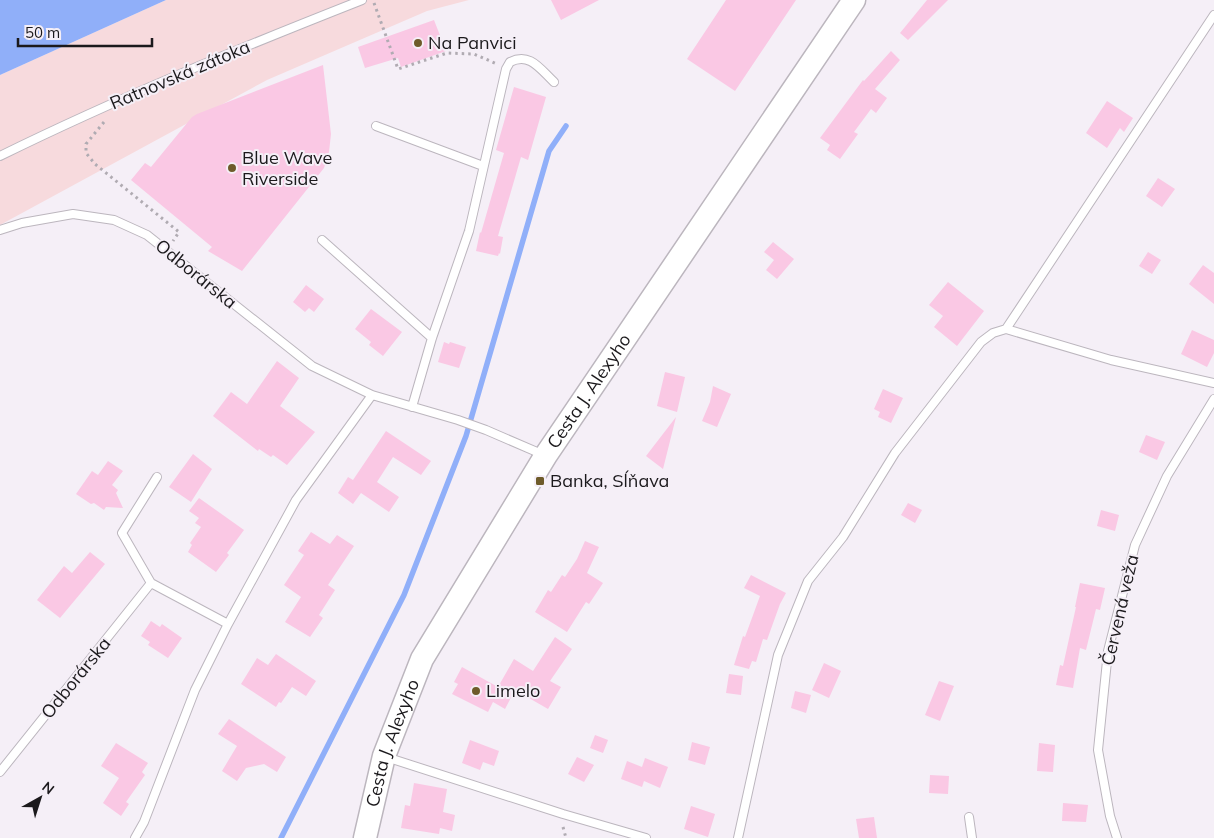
<svg xmlns="http://www.w3.org/2000/svg" width="1214" height="838" font-family="Mulish,sans-serif">
	<rect width="100%" height="100%" fill="#f5eff7"/>
	<path fill="#f7dadd" d="M 166,0 L 469,0 L 427,11 L 267,80 L 0,225 L 0,75 Z"/>
	<path fill="#90aff9" d="M 0,0 L 166,0 L 0,75 Z"/>
	<g fill="none" stroke-linecap="round" stroke-linejoin="round">
		<path stroke="#90aff9" stroke-width="5.5" d="M 281,838 L 404,595 L 466,436 L 549,151 L 566,126"/>
	</g>
	<path fill="#fac8e4" d="M 551,0 L 599,0 L 561,20 Z
		M 726,0 L 796,0 L 735,91 L 687,59 Z
		M 927,0 L 948,0 L 908,40 L 900,33 Z
		M 434,20 L 446,51 L 401,67 L 398,58 L 365,68 L 358,47 Z
		M 891,51 L 900,60 L 875,89 L 887,98 L 876,113 L 871,109 L 854,132 L 858,134 L 840,159 L 827,150 L 830,145 L 820,138 L 863,80 L 864,81 Z
		M 323,65 L 331,134 L 329,152 L 324,168 L 242,271 L 208,251 L 212,247 L 131,180 L 145,163 L 151,167 L 192,117 L 197,114 Z
		M 514,87 L 546,97 L 528,160 L 521,157 L 498,236 L 503,237 L 500,254 L 499,253 L 498,256 L 476,251 L 480,232 L 481,233 L 504,153 L 496,150 Z
		M 1107,101 L 1133,118 L 1124,132 L 1120,128 L 1107,148 L 1086,133 Z
		M 1158,178 L 1175,189 L 1162,207 L 1146,196 Z
		M 773,242 L 794,259 L 777,279 L 766,270 L 774,260 L 764,252 Z
		M 1148,252 L 1161,260 L 1152,274 L 1139,266 Z
		M 1203,265 L 1214,273 L 1214,304 L 1189,284 Z
		M 948,282 L 984,311 L 957,346 L 934,327 L 943,316 L 929,305 Z
		M 306,285 L 324,299 L 314,312 L 309,308 L 305,312 L 293,302 Z
		M 371,309 L 402,332 L 383,356 L 369,345 L 371,342 L 355,329 Z
		M 1192,330 L 1214,340 L 1214,353 L 1207,367 L 1181,354 Z
		M 444,342 L 449,344 L 450,342 L 466,347 L 459,368 L 438,362 Z
		M 277,361 L 299,378 L 280,406 L 315,432 L 287,465 L 273,455 L 271,457 L 259,449 L 258,451 L 213,416 L 231,392 L 247,404 Z
		M 665,372 L 685,377 L 677,412 L 657,406 Z
		M 713,386 L 731,394 L 717,427 L 702,421 L 710,402 Z
		M 883,389 L 903,398 L 891,423 L 878,417 L 880,412 L 874,409 Z
		M 676,417 L 663,469 L 646,456 Z
		M 386,431 L 431,461 L 421,475 L 393,457 L 377,482 L 399,497 L 389,512 L 361,493 L 353,504 L 338,493 L 348,477 L 353,480 Z
		M 1146,435 L 1165,442 L 1157,460 L 1139,452 Z
		M 193,454 L 212,469 L 191,502 L 169,487 Z
		M 108,461 L 123,471 L 112,485 L 118,490 L 116,493 L 123,508 L 106,507 L 104,510 L 94,503 L 91,504 L 76,494 L 92,471 L 98,475 Z
		M 199,498 L 244,530 L 227,553 L 229,555 L 216,572 L 188,552 L 192,545 L 190,543 L 201,527 L 195,523 L 199,518 L 189,511 Z
		M 908,503 L 922,510 L 915,523 L 901,515 Z
		M 1101,510 L 1119,515 L 1115,531 L 1097,526 Z
		M 311,532 L 330,544 L 337,535 L 354,546 L 328,585 L 335,590 L 319,615 L 323,618 L 310,637 L 285,622 L 301,597 L 284,585 L 304,555 L 298,551 Z
		M 585,541 L 599,547 L 587,573 L 603,583 L 589,604 L 586,602 L 567,632 L 535,612 L 548,590 L 551,592 L 562,575 L 565,577 L 577,559 Z
		M 90,552 L 105,564 L 60,618 L 37,600 L 64,566 L 72,573 Z
		M 751,575 L 786,593 L 780,604 L 767,640 L 763,639 L 756,662 L 752,661 L 749,669 L 734,665 L 743,636 L 745,637 L 760,596 L 744,588 Z
		M 1080,583 L 1105,588 L 1100,610 L 1096,609 L 1086,650 L 1080,648 L 1073,688 L 1056,685 L 1060,665 L 1063,666 L 1076,607 L 1075,607 Z
		M 151,621 L 160,627 L 162,624 L 182,638 L 168,658 L 148,645 L 150,642 L 141,636 Z
		M 555,637 L 572,649 L 550,681 L 561,687 L 548,709 L 515,690 L 505,709 L 493,702 L 488,712 L 452,694 L 458,684 L 454,682 L 462,667 L 498,687 L 514,659 L 533,671 Z
		M 276,654 L 316,681 L 306,696 L 292,687 L 281,703 L 279,702 L 276,707 L 241,684 L 257,658 L 268,665 Z
		M 824,663 L 841,671 L 829,698 L 812,690 Z
		M 729,674 L 743,676 L 741,695 L 726,693 Z
		M 939,681 L 954,686 L 940,721 L 925,715 Z
		M 795,691 L 811,695 L 806,713 L 791,708 Z
		M 229,719 L 286,757 L 277,772 L 264,764 L 246,768 L 237,781 L 222,771 L 237,746 L 218,734 Z
		M 595,735 L 608,740 L 603,753 L 590,748 Z
		M 470,740 L 499,751 L 494,766 L 483,762 L 480,770 L 462,763 Z
		M 692,742 L 710,747 L 705,765 L 688,760 Z
		M 116,743 L 148,763 L 142,772 L 145,775 L 126,802 L 129,804 L 121,816 L 103,803 L 119,778 L 101,766 Z
		M 1039,743 L 1055,745 L 1053,772 L 1037,771 Z
		M 577,757 L 594,765 L 584,782 L 568,774 Z
		M 645,758 L 668,767 L 660,788 L 644,781 L 642,787 L 621,779 L 627,761 L 642,767 Z
		M 930,775 L 949,776 L 948,794 L 929,793 Z
		M 414,783 L 447,789 L 443,812 L 455,815 L 452,831 L 440,828 L 439,834 L 401,828 L 405,805 L 410,806 Z
		M 1063,803 L 1088,805 L 1086,822 L 1062,821 Z
		M 691,806 L 715,814 L 708,837 L 684,829 Z
		M 874,817 L 877,838 L 859,838 L 856,819 Z"/>
	<g fill="none" stroke-linecap="round" stroke-linejoin="round">
		<defs>
			<path id="service" d="M 376,126 L 483,166
				M 0,156 C 118,98 240,48 362,0
				M 0,230 L 22,223 L 73,214 L 114,220 L 147,235 L 312,366 L 372,395 L 458,420 L 486,430 L 544,455
				M 322,240 L 432,338
				M 1006,329 L 1214,15
				M 412,407 L 432,338 L 469,231 L 506,69 L 510,62 C 530,52 540,69 554,82
				M 151,583 L 122,533 L 157,477
				M 386,757 L 563,814 L 646,838
				M 0,772 L 151,583 L 228,624
				M 969,817 L 972,838
				M 135,838 L 144,822 L 195,690 L 228,624 L 296,500 L 372,395
				M 738,838 L 778,655 L 808,581 L 843,537 L 895,453 L 981,342 L 993,333 L 1006,329 L 1111,360 L 1214,383
				M 1117,838 L 1110,816 L 1098,750 L 1108,651 L 1135,545 L 1167,476 L 1214,399"/>
			<g id="secondary">
				<path id="s1" d="M 365,838 L 384,756 L 422,659 L 546,455 L 854,0"/>
			</g>
		</defs>
		<use href="#service" stroke="#bcb6be" stroke-width="10"/>
		<use href="#secondary" stroke="#bcb6be" stroke-width="25"/>
		<path stroke="#b0abb2" stroke-width="3" stroke-dasharray="2.5 4" stroke-linecap="butt" d="M 374,3 L 398,69 L 447,53 L 474,54 L 497,64
			M 104,122 L 86,144 L 86,153 L 95,164 L 179,232 L 173,241
			M 563,827 L 566,838"/>
		<use href="#service" stroke="#fff" stroke-width="8"/>
		<use href="#secondary" stroke="#fff" stroke-width="22"/>
	</g>
	<g fill="#6e5b2a" stroke="#f5eff7" stroke-width="2">
		<circle cx="418" cy="43" r="5"/>
		<circle cx="232" cy="168" r="5"/>
		<rect x="535" y="476" width="10" height="10" rx="2.5"/>
		<circle cx="476" cy="691" r="5"/>
	</g>
	<g text-anchor="middle" stroke-width="4" stroke-linejoin="round" paint-order="stroke">
		<g font-size="18" fill="#1b191c" stroke="#f5eff7" text-anchor="start">
			<text x="428" y="49">Na Panvici</text>
			<text x="242" y="164">Blue Wave<tspan x="242" dy="21">Riverside</tspan></text>
			<text x="550" y="487">Banka, Sĺňava</text>
			<text x="486" y="697">Limelo</text>
		</g>
		<g font-size="18" fill="#1b191c" stroke="#f5eff7">
			<text transform="translate(180 75) rotate(-23)" y="6">Ratnovská zátoka</text>
			<text transform="translate(196 274) rotate(39)" y="6">Odborárska</text>
			<text dy="6" stroke="none"><textPath href="#s1" startOffset="504">Cesta J. Alexyho</textPath></text>
			<text transform="translate(1120 610) rotate(-77)" y="6">Červená veža</text>
			<text transform="translate(76 678) rotate(-51)" y="6">Odborárska</text>
			<text dy="6" stroke="none"><textPath href="#s1" startOffset="99">Cesta J. Alexyho</textPath></text>
		</g>
	</g>
	<g transform="translate(40 798) rotate(39)" stroke="#f5eff7" stroke-width="4" paint-order="stroke">
	<path d="M0-4L9 19L0 12L-9 19Z" fill="#1b191c"/>
	<text y="-8" font-size="14" font-weight="bold" text-anchor="middle" fill="#1b191c">N</text>
	</g>
	<path d="M18 38v8h134v-8" fill="none" stroke="#1b191c" stroke-width="2.5"/>
	<text x="25" y="38" font-size="15" fill="#1b191c" stroke="#f5eff7" stroke-width="4" paint-order="stroke">50 m</text>
</svg>
